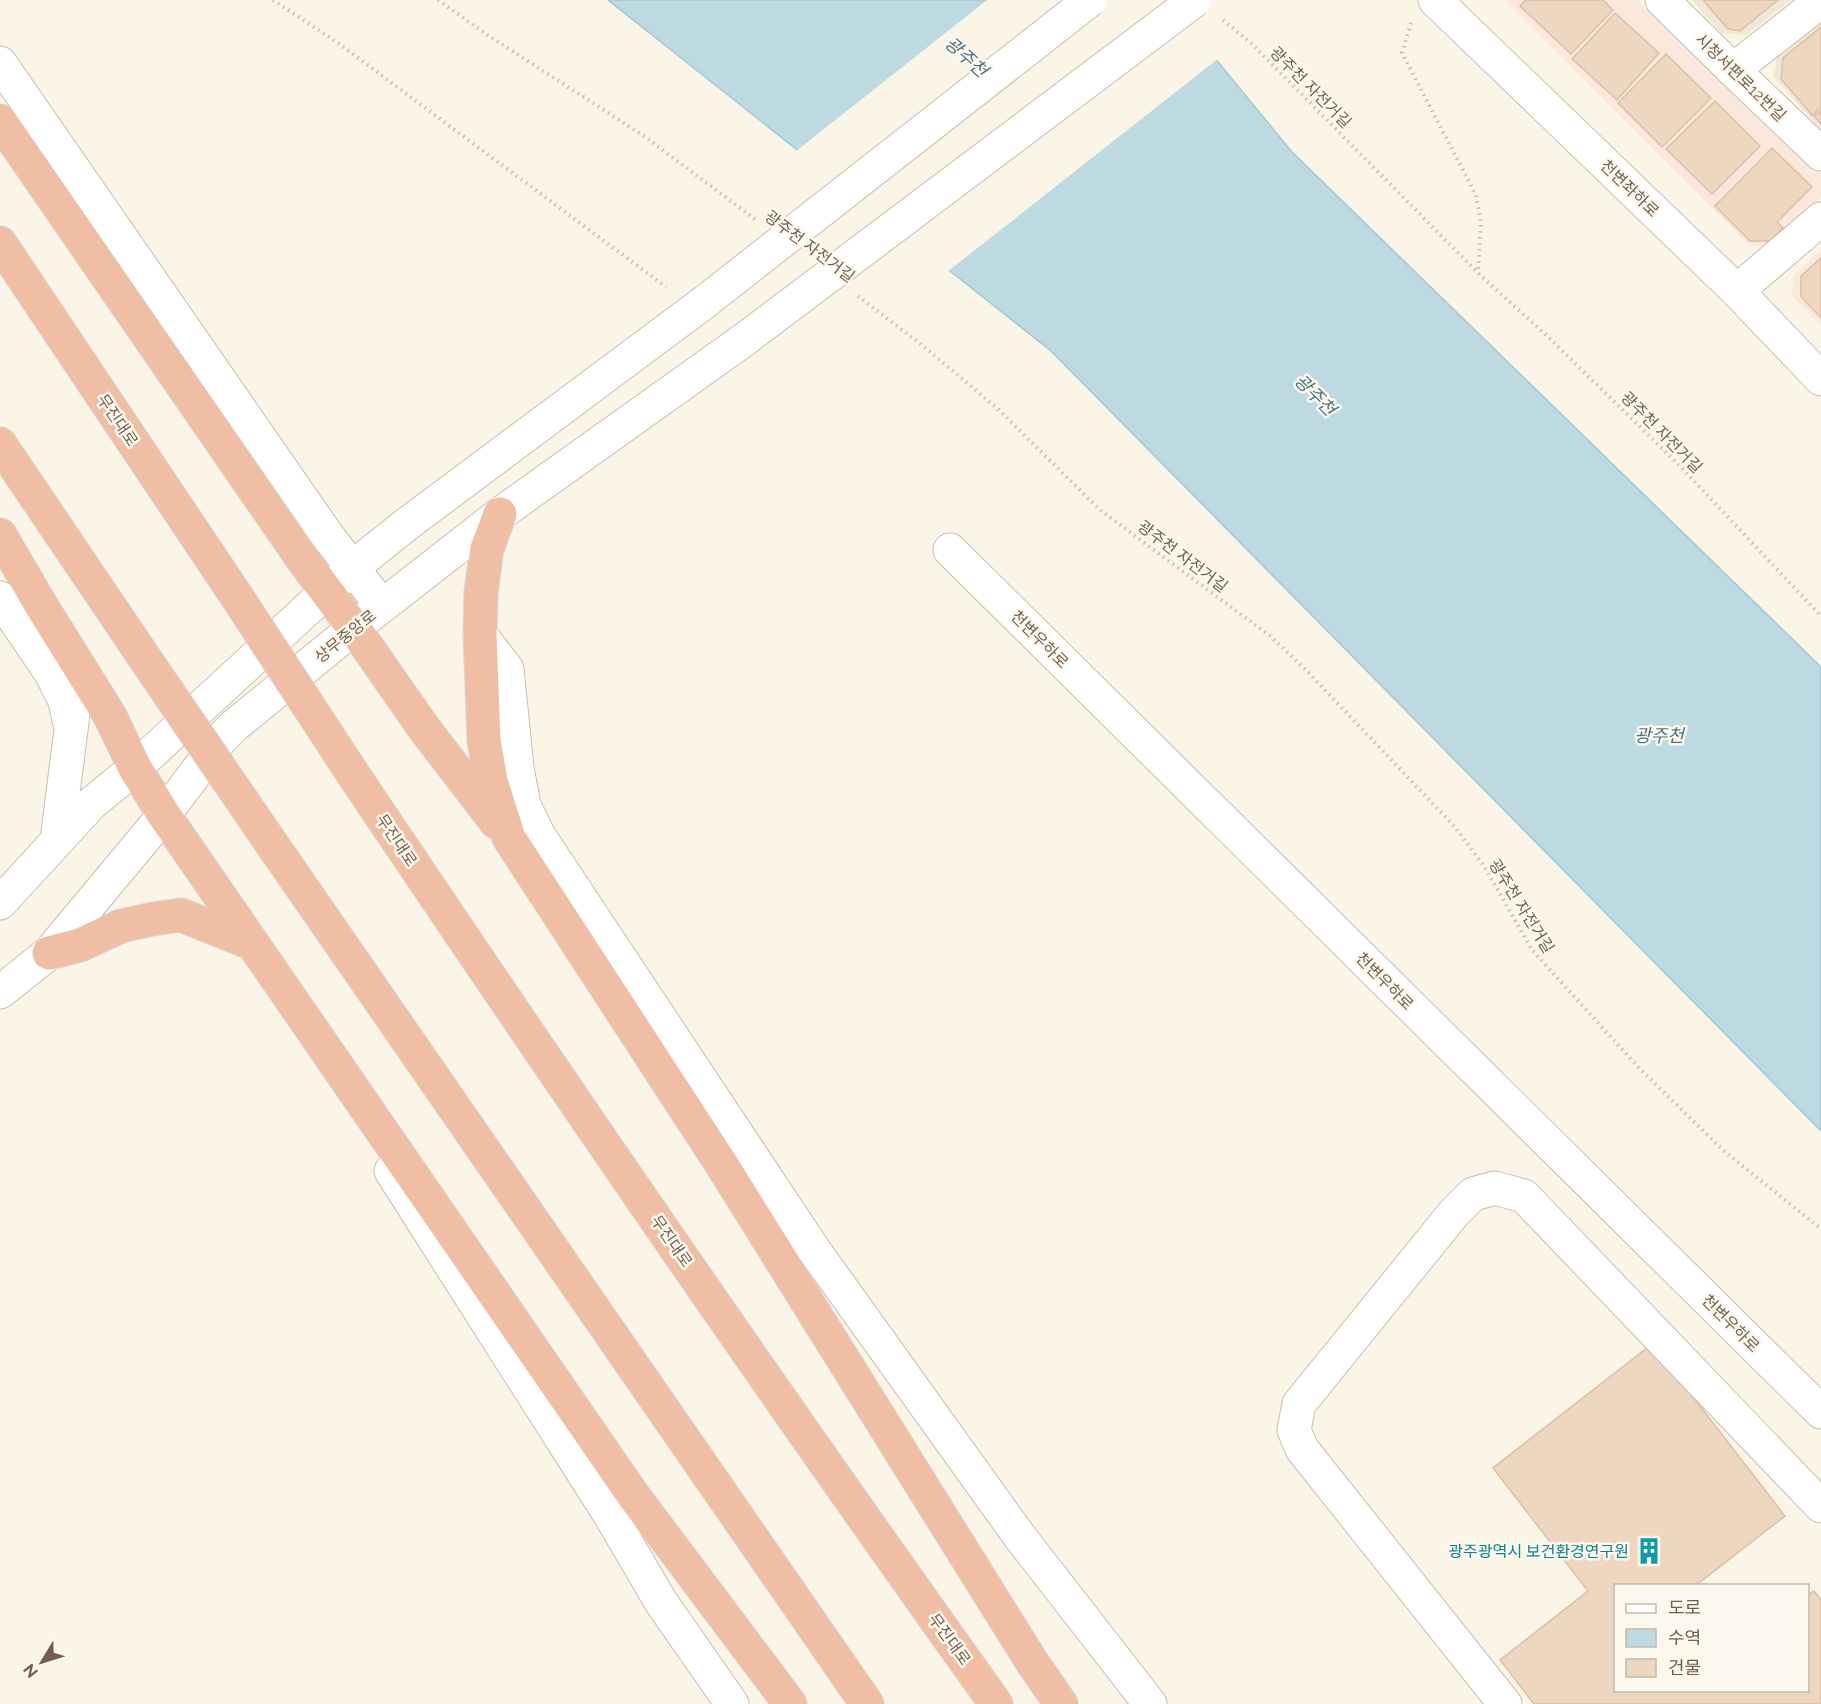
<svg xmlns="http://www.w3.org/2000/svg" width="1821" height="1704" font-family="Raleway,'Noto Sans KR',sans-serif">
	<rect width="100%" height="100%" fill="#faf5e7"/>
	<path fill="#f1e7d6" d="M 1692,0 L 1791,0 L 1746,35 L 1721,33 Z
		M 1821,20 L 1821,130 L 1774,77 L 1777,55 Z"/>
	<path fill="#fae8dc" d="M 1505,0 L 1637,0 L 1821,173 L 1821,198 L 1771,247 L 1749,245 Z
		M 1821,250 L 1821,325 L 1792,296 L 1793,276 Z"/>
	<path fill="#bddae2" stroke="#a4c8d3" stroke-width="1.5" d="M 608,0 L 1167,0 L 1292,152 L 1821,667 L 1821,1131 L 1051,351 Z"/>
	<path fill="#faf5e7" d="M 987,0 L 1171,0 L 1219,58 L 947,272 L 795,152 Z"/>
	<path fill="#edd7c1" stroke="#debfa3" stroke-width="1.5" d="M 1526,0 L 1603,0 L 1613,10 L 1571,54 L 1520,6 Z
		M 1703,0 L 1778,0 L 1740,31 L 1728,29 Z
		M 1615,13 L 1659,53 L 1617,100 L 1572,59 Z
		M 1821,27 L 1821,108 L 1812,115 L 1781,79 L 1783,58 Z
		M 1666,54 L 1711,98 L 1662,147 L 1618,103 Z
		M 1715,101 L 1760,146 L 1712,194 L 1666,149 Z
		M 1821,111 L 1821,124 L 1814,116 Z
		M 1772,148 L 1812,187 L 1777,222 L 1783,228 L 1770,241 L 1750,241 L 1715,206 Z
		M 1821,258 L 1821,318 L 1801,297 L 1801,276 Z
		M 1652,1344 L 1785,1516 L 1695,1586 L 1616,1586 L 1616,1690 L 1808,1690 L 1808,1595 L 1814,1591 L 1821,1600 L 1821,1704 L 1534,1704 L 1500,1660 L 1588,1591 L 1493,1468 Z"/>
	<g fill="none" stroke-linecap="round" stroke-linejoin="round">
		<defs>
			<path id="minor" d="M 1435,0 L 1737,291 L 1821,379
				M 1662,0 L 1733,70 L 1821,154
				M 0,63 L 327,535 L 382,606
				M 1733,70 L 1821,1
				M 1737,291 L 1821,219
				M 950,550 L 1821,1412
				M 0,598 L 51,673 L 65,701 L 69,720
				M 480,634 L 507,669 L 517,768 L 524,805 L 539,836 L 814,1250 L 1020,1537 L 1150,1704
				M 57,840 L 79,667
				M 0,903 L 92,803 L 135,768 L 352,568 L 407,524 L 702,304
				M 0,992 L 49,953 L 164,815 L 221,739 L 234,726 L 354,628 L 500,514 L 745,339
				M 391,1171 L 610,1515 L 661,1602 L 732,1704
				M 1505,1704 L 1302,1449 L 1294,1430 L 1299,1404 L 1454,1213 L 1473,1194 L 1495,1188 L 1524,1196 L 1821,1506"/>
			<path id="highway" d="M 0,121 L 303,560 L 354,628 L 426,731 L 496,822
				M 0,243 L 237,597
				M 0,444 L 150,666
				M 500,514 L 487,549 L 481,592 L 480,634 L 484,740 L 491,781 L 509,838 L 720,1162 L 1032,1662 L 1061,1704
				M 0,535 L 44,610 L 110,716 L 135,768 L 164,815 L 633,1495 L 790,1704
				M 353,774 C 563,1087 777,1398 996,1704
				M 269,840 L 867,1704
				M 49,953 L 80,945 L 121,926 L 153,919 L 181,915 L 251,943"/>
		</defs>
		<use href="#minor" stroke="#cbbdae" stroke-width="35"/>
		<use href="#highway" stroke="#dad5d1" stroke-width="35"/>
		<path stroke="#d2baa4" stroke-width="4" stroke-dasharray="1.5 4.5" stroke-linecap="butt" d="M 273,0 L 338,43 L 666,287
			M 438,0 L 486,34 L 644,136 L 756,220
			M 1223,20 L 1251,43 L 1478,273 L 1545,334 L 1676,462 L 1821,616
			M 1411,23 L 1402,53 L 1476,195 L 1481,223 L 1478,272
			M 858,296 L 927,349 L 998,409 L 1100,510 L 1270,636 L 1305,669 L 1455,827 L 1484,866 L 1532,950 L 1639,1068 L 1725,1152 L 1821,1229"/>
		<use href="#minor" stroke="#fff" stroke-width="33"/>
		<use href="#highway" stroke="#efbea4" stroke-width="33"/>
		<defs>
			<path id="minor-bridge" d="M 702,304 L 1090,0
				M 745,339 L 1195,0"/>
			<path id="highway-bridge" d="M 237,597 L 353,774
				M 150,666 L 269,840"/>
		</defs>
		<use href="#minor-bridge" stroke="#cbbdae" stroke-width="35" stroke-linecap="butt"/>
		<use href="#highway-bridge" stroke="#dad5d1" stroke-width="35" stroke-linecap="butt"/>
		<use href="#minor-bridge" stroke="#fff" stroke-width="33"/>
		<use href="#highway-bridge" stroke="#efbea4" stroke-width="33"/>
	</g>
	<defs>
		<symbol id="building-bare" viewBox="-9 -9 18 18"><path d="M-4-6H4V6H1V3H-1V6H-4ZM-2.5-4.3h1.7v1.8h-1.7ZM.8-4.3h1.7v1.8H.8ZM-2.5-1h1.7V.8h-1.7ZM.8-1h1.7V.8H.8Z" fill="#0f9aa8" stroke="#fdf8ed" stroke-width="2.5" paint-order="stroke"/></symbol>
	</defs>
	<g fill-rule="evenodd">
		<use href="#building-bare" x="1630" y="1532" width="38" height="38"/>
	</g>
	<g text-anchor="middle" stroke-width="5" stroke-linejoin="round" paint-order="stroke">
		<g font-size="16" fill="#725e4e" stroke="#fdf8ed">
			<text transform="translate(1741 77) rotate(44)" y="6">시청서편로12번길</text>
			<text transform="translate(1311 87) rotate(45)" y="6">광주천 자전거길</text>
			<text transform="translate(1630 188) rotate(44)" y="6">천변좌하로</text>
			<text transform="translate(810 246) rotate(37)" y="6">광주천 자전거길</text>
			<text transform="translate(118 420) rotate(56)" y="6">무진대로</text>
			<text transform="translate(1662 432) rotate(45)" y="6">광주천 자전거길</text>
			<text transform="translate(1183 556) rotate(37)" y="6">광주천 자전거길</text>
			<text transform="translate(345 636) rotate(-39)" y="6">상무중앙로</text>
			<text transform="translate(1040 639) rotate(45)" y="6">천변우하로</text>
			<text transform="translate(397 840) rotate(56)" y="6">무진대로</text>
			<text transform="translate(1522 906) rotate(58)" y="6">광주천 자전거길</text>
			<text transform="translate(1385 981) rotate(45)" y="6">천변우하로</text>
			<text transform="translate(672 1241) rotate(55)" y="6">무진대로</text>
			<text transform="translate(1731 1323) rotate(45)" y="6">천변우하로</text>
			<text transform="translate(950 1639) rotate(54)" y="6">무진대로</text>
		</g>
		<g font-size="16" fill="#0d838f" stroke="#fdf8ed" text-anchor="end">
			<text x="1629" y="1557">광주광역시 보건환경연구원</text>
		</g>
		<g font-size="18" font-style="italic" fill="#497483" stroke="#fdf8ed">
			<text transform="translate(966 57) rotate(42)" y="6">광주천</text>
			<text transform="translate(1315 395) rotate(45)" y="6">광주천</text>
			<text x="1659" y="742">광주천</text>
		</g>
	</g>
	<rect x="1614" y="1584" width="195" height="108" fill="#fdf8ed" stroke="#c5baad" stroke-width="1.5"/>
	<rect x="1626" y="1604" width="30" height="9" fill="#ffffff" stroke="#c5baad" stroke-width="1.5"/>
	<text x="1668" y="1614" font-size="18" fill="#725e4e">도로</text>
	<rect x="1626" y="1629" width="30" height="18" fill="#bddae2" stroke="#c5baad" stroke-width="1.5"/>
	<text x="1668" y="1644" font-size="18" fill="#725e4e">수역</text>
	<rect x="1626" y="1659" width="30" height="18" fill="#edd7c1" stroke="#c5baad" stroke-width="1.5"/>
	<text x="1668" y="1674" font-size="18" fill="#725e4e">건물</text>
	<g transform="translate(42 1662) rotate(232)" stroke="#fdf8ed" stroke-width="4.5" paint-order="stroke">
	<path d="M0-4.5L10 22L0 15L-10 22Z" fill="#725e4e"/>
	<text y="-9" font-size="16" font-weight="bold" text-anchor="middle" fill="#725e4e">N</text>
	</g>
</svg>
